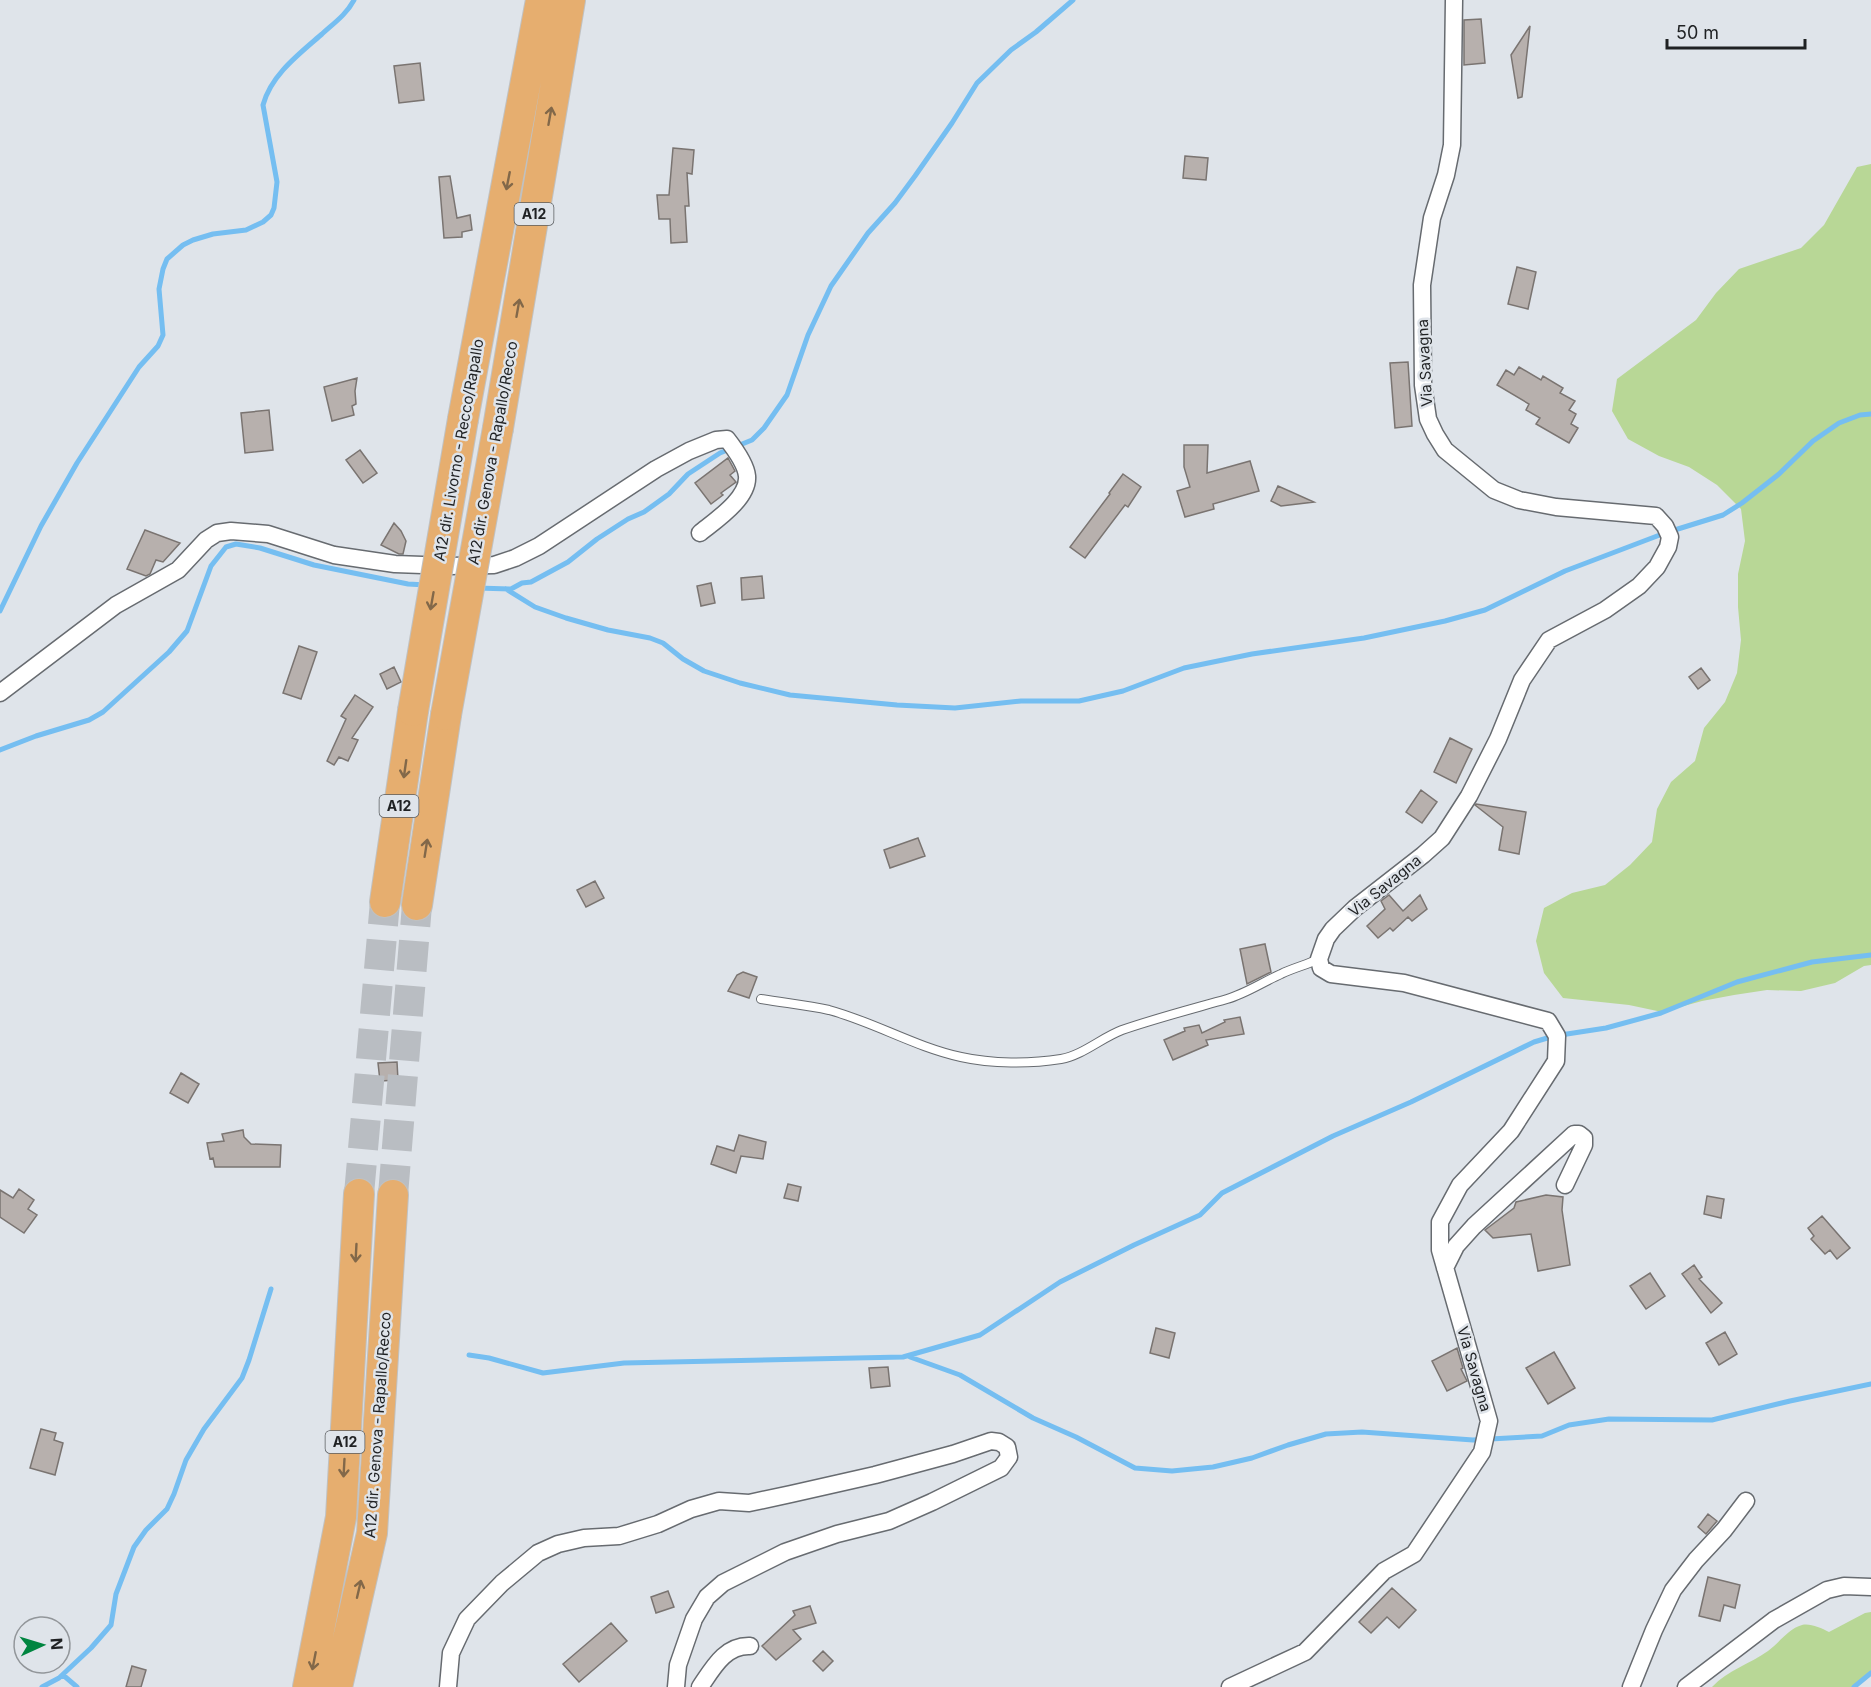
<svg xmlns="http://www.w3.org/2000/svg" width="1871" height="1687" font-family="Inter,sans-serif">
	<rect width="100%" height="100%" fill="#dfe4ea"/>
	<path fill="#b8d796" d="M 1871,164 L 1871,965 L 1864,966 L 1835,983 L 1801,991 L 1767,990 L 1734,995 L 1702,1001 L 1662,1012 L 1629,1005 L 1563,998 L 1544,973 L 1536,941 L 1544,908 L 1572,893 L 1605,885 L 1630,865 L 1652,842 L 1657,809 L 1671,782 L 1695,761 L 1704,728 L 1725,702 L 1737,673 L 1741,640 L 1738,607 L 1738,574 L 1745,541 L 1741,509 L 1717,485 L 1689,467 L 1659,456 L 1628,439 L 1612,411 L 1617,379 L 1696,320 L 1716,293 L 1739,269 L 1801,248 L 1824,225 L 1857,167 Z
		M 1871,1612 L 1871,1672 L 1853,1687 L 1712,1687 C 1728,1670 1750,1664 1768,1651 C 1779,1643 1788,1629 1802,1625 C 1810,1623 1821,1628 1829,1632 L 1865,1613 Z"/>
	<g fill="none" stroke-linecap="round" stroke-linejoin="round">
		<path stroke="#75bef1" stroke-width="5" d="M 477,588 L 511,589 L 522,583 L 531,582 L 568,562 L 597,539 L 628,519 L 644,512 L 669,494 L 688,474 L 720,453 L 752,440 L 764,428 L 787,395 L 808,335 L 831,286 L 868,233 L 895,203 L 915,176 L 952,123 L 977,83 L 1011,50 L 1036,32 L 1073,0
			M 506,589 L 535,607 L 566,618 L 608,630 L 650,638 L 663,643 L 683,659 L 704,671 L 740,683 L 790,695 L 897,705 L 955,708 L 1021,701 L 1079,701 L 1123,691 L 1184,668 L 1252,654 L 1364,638 L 1445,621 L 1485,610 L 1565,571 L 1665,533 L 1723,515 L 1742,503 L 1779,474 L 1813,441 L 1839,423 L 1860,415 L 1871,414
			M 0,611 L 41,526 L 77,463 L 139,367 L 158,346 L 163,335 L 159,289 L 163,269 L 167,259 L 183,245 L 193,240 L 213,234 L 246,230 L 263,222 L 271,215 L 274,208 L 277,182 L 263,105 C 271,75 299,54 322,34 C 334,23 346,15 354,0
			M 0,750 L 36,736 L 89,720 L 103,712 L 169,652 L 187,631 L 211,566 L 226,547 L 236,544 L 260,548 L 314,565 L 408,584 L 426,585
			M 469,1355 L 489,1358 L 543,1373 L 624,1363 L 903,1357 L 980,1335 L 1060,1282 L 1134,1245 L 1200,1215 L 1222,1193 L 1333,1136 L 1411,1102 L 1534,1042 L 1554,1036 L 1606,1028 L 1661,1013 L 1737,982 L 1812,962 L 1871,955
			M 910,1357 L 960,1375 L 1033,1418 L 1076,1437 L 1135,1468 L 1172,1471 L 1213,1467 L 1252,1458 L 1288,1445 L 1326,1434 L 1362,1432 L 1473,1440 L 1542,1436 L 1569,1425 L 1609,1419 L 1712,1420 L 1790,1401 L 1871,1384
			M 63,1675 L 77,1687
			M 42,1687 L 59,1678 L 91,1648 L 111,1625 L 116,1594 L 134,1547 L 146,1530 L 167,1509 L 174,1494 L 186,1460 L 204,1429 L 242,1378 L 249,1360 L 271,1289
			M 1854,1687 L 1871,1673"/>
	</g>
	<path fill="#b7b0ad" stroke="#7a7471" stroke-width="1.5" d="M 1481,19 L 1485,63 L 1464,65 L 1464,20 Z
		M 1530,26 L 1522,97 L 1518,98 L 1511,55 Z
		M 420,63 L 424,100 L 399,103 L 394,66 Z
		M 673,148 L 694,150 L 692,174 L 687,173 L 689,206 L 685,206 L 687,242 L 671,243 L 670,219 L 659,219 L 657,195 L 669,195 Z
		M 1185,156 L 1208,158 L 1206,180 L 1183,178 Z
		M 450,176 L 457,218 L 470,215 L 472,230 L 462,232 L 462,237 L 444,238 L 439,177 Z
		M 1517,267 L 1536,272 L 1528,309 L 1508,304 Z
		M 1408,362 L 1412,426 L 1395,428 L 1390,363 Z
		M 1519,367 L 1541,380 L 1543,376 L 1563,388 L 1560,393 L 1575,401 L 1569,410 L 1576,414 L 1571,424 L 1578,428 L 1569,443 L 1536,424 L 1540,418 L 1526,410 L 1529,404 L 1497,385 L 1506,370 L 1514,375 Z
		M 357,378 L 355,391 L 356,404 L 352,406 L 354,415 L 332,421 L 324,387 Z
		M 269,410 L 273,450 L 245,453 L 241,413 Z
		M 1184,445 L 1208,445 L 1207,473 L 1250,461 L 1259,491 L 1213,504 L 1214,509 L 1185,517 L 1177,491 L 1190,487 L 1184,467 Z
		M 360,450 L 377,473 L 363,483 L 346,460 Z
		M 728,458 L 735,471 L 730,475 L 736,482 L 721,493 L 723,495 L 711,504 L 695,483 Z
		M 1123,474 L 1141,487 L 1128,507 L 1125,505 L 1085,558 L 1070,547 L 1110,494 L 1109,493 Z
		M 1278,486 L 1314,502 L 1281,506 L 1271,501 Z
		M 394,523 L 401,531 L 406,541 L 403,554 L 399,554 L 381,545 Z
		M 145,530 L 180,543 L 163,562 L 156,560 L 150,574 L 146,576 L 127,569 Z
		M 762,576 L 764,598 L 742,600 L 741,578 Z
		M 711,583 L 715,603 L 701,606 L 697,586 Z
		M 299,646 L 317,652 L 301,699 L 283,693 Z
		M 394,667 L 401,682 L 387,689 L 380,674 Z
		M 1701,668 L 1710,680 L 1698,689 L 1689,677 Z
		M 355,695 L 373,707 L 352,738 L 358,740 L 348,761 L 339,757 L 334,765 L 327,761 L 346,719 L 341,716 Z
		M 1450,738 L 1472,749 L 1456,783 L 1434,772 Z
		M 1421,790 L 1437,802 L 1422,823 L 1406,812 Z
		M 1476,804 L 1526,812 L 1519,854 L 1499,850 L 1503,827 L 1475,805 Z
		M 918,838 L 925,856 L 890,868 L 884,850 Z
		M 595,881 L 604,898 L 586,907 L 577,890 Z
		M 1389,895 L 1403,911 L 1420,895 L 1427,909 L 1412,921 L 1408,917 L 1393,931 L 1390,928 L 1378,938 L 1367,926 L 1385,909 L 1381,901 Z
		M 1265,944 L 1271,972 L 1247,984 L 1240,949 Z
		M 743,972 L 757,977 L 749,998 L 728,991 L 737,975 Z
		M 1240,1017 L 1244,1034 L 1206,1040 L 1208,1045 L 1173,1060 L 1164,1040 L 1185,1031 L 1184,1028 L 1199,1025 L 1202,1033 L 1225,1022 L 1224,1020 Z
		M 397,1062 L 398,1080 L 380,1081 L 378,1063 Z
		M 181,1073 L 199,1084 L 188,1103 L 170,1093 Z
		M 243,1130 L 244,1137 L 251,1144 L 281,1145 L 280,1167 L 215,1167 L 213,1158 L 210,1159 L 207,1143 L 224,1141 L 222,1134 Z
		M 739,1135 L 766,1142 L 763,1159 L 741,1156 L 736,1173 L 711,1164 L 717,1146 L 734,1151 Z
		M 788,1184 L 801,1187 L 798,1201 L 784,1198 Z
		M 19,1189 L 34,1200 L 28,1209 L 37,1215 L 24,1233 L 0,1217 L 0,1190 L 13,1198 Z
		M 1546,1195 L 1563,1197 L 1562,1210 L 1570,1265 L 1538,1271 L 1531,1234 L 1493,1238 L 1485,1230 L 1514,1208 L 1516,1202 Z
		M 1707,1196 L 1724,1199 L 1721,1218 L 1704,1214 Z
		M 1822,1216 L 1850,1248 L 1837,1259 L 1830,1250 L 1825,1254 L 1811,1239 L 1814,1236 L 1808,1228 Z
		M 1694,1265 L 1702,1277 L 1699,1279 L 1722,1303 L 1711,1313 L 1682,1274 Z
		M 1650,1273 L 1665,1296 L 1646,1309 L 1630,1286 Z
		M 1156,1328 L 1175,1333 L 1169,1358 L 1150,1353 Z
		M 1725,1332 L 1737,1354 L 1719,1365 L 1706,1343 Z
		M 1457,1348 L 1463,1368 L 1461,1369 L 1467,1381 L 1447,1391 L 1432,1361 Z
		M 1554,1352 L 1575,1388 L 1548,1404 L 1526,1368 Z
		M 888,1367 L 890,1386 L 871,1388 L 869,1368 Z
		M 41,1429 L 56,1433 L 54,1440 L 63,1443 L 55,1475 L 30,1468 Z
		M 1708,1514 L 1717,1521 L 1706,1534 L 1698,1527 Z
		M 1708,1577 L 1740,1585 L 1735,1608 L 1724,1605 L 1720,1621 L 1699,1616 Z
		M 1392,1588 L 1416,1610 L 1399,1628 L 1387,1617 L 1371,1633 L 1359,1622 Z
		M 668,1591 L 674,1607 L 656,1613 L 651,1597 Z
		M 810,1606 L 816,1623 L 793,1630 L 801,1639 L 776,1660 L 762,1646 L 795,1615 L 793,1611 Z
		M 611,1623 L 627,1641 L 579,1682 L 563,1664 Z
		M 823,1651 L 833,1661 L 823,1671 L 813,1661 Z
		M 132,1666 L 146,1670 L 141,1687 L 126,1687 Z"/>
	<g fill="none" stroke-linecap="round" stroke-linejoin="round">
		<path stroke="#b9bdc2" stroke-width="30" stroke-dasharray="30 15" stroke-linecap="butt" d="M 359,1194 L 385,902
			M 393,1195 L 417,905"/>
		<defs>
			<path id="service" d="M 761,999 C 784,1003 807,1005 829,1010 C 874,1022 915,1047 961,1057 C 992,1064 1030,1064 1061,1059 C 1083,1055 1101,1038 1122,1030 C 1157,1018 1192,1009 1227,999 C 1245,994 1263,982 1281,974 C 1293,968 1306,965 1319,959"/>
			<path id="minor" d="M 0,693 L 116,605 L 178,570 L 206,540 L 217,533 L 231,531 L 268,534 L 334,555 L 395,564 L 450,566 L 494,565 L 515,558 L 539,546 L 656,469 L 689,451 L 716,440 L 727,439 C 734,448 746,465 747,476 C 749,498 716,520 700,533
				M 1445,1268 L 1456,1246 L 1474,1226 L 1574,1134 L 1579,1134 L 1584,1138 L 1584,1145 L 1565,1185
				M 448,1687 L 451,1653 L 467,1619 L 502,1583 L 538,1553 L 558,1544 L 584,1538 L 619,1536 L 658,1524 L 691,1509 L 719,1501 L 749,1503 L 791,1494 L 875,1475 L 953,1454 L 991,1441 L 999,1442 L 1007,1447 L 1009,1457 L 1001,1468 L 932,1502 L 889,1521 L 837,1534 L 785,1552 L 723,1583 L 707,1597 L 694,1619 L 678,1665 L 676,1687
				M 700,1687 C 713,1668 725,1645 750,1646
				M 1230,1687 L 1305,1652 L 1384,1571 L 1414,1554 L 1482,1452 L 1489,1421 L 1440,1250 L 1440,1222 L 1460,1185 L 1511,1131 L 1556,1061 L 1557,1036 L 1548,1021 L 1404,983 L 1331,974 L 1321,968 L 1319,959 L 1326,939 L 1333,929 L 1355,908 L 1423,855 L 1442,838 L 1469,796 L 1498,739 L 1522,680 L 1549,640 L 1605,610 L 1639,586 L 1657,567 L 1668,547 L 1670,537 L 1665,526 L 1656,516 L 1556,507 L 1519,500 L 1494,490 L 1445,450 L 1435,434 L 1428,419 L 1423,385 L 1422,285 L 1432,218 L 1446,175 L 1452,145 L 1454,0
				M 1631,1687 L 1654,1630 L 1673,1590 L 1696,1560 L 1724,1530 L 1746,1501
				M 1686,1687 L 1774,1620 L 1827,1590 L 1844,1586 L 1871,1587"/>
			<path id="motorway" d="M 463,419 L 541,0
				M 498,428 L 570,0
				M 385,902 L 413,711
				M 417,905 L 446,715
				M 308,1687 L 341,1517 L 359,1194
				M 337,1687 L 372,1533 L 393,1195"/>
		</defs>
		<use href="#service" stroke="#676b70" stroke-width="10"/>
		<use href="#minor" stroke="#676b70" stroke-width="19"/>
		<use href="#motorway" stroke="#c0c1c1" stroke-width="32"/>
		<use href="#service" stroke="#fff" stroke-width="8"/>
		<use href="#minor" stroke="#fff" stroke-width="16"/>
		<use href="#motorway" stroke="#e6ae6f" stroke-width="30"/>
		<defs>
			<path id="motorway-bridge" d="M 413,711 L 463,419
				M 446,715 L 498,428"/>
		</defs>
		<use href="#motorway-bridge" stroke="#c0c1c1" stroke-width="32" stroke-linecap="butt"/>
		<use href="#motorway-bridge" stroke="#e6ae6f" stroke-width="30"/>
	</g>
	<defs><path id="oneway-shaft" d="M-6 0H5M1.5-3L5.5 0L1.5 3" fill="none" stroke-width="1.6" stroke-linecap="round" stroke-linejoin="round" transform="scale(1.5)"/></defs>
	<g stroke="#826849">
		<use href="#oneway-shaft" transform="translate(550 116) rotate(-80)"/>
		<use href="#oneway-shaft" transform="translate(508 181) rotate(101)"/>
		<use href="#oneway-shaft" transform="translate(518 308) rotate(-80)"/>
		<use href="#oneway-shaft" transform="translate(432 601) rotate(100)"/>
		<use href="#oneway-shaft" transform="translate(405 769) rotate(98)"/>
		<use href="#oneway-shaft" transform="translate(426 848) rotate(-81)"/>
		<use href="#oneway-shaft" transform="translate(356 1253) rotate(93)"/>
		<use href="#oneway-shaft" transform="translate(344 1468) rotate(93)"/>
		<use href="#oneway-shaft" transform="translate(359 1589) rotate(-77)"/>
		<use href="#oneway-shaft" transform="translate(314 1661) rotate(101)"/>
	</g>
	<g text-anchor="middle" stroke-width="5" stroke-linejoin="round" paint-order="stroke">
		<g fill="#dfe4ea" stroke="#595c5f" stroke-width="1.5">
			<rect x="514.5" y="203" width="39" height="22" rx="4.5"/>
			<rect x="379.5" y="795" width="39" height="22" rx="4.5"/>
			<rect x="325.5" y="1431" width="39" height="22" rx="4.5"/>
		</g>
		<g font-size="14" font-weight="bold" fill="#1f2123">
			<text x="534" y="219">A12</text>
			<text x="399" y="811">A12</text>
			<text x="345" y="1447">A12</text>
		</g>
		<g font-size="15" fill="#1f2123" stroke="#dfe4ea">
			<text transform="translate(1425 363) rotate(-93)" y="5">Via Savagna</text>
			<text transform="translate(459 450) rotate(-80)" y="5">A12 dir. Livorno - Recco/Rapallo</text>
			<text transform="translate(493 453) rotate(-80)" y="5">A12 dir. Genova - Rapallo/Recco</text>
			<text transform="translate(1385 886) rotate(-39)" y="5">Via Savagna</text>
			<text transform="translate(1474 1369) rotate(74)" y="5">Via Savagna</text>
			<text transform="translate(378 1425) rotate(-86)" y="5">A12 dir. Genova - Rapallo/Recco</text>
		</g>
	</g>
	<g transform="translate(42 1645) rotate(86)"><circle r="28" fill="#dfe4ea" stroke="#92969a" stroke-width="1.5"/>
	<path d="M0-4.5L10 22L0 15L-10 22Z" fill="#008540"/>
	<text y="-9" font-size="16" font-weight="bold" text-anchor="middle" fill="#1f2123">N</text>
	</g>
	<path d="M1667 39v9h138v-9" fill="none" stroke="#1f2123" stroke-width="3"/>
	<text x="1676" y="39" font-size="18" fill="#1f2123" stroke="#dfe4ea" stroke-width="4.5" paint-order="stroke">50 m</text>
</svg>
